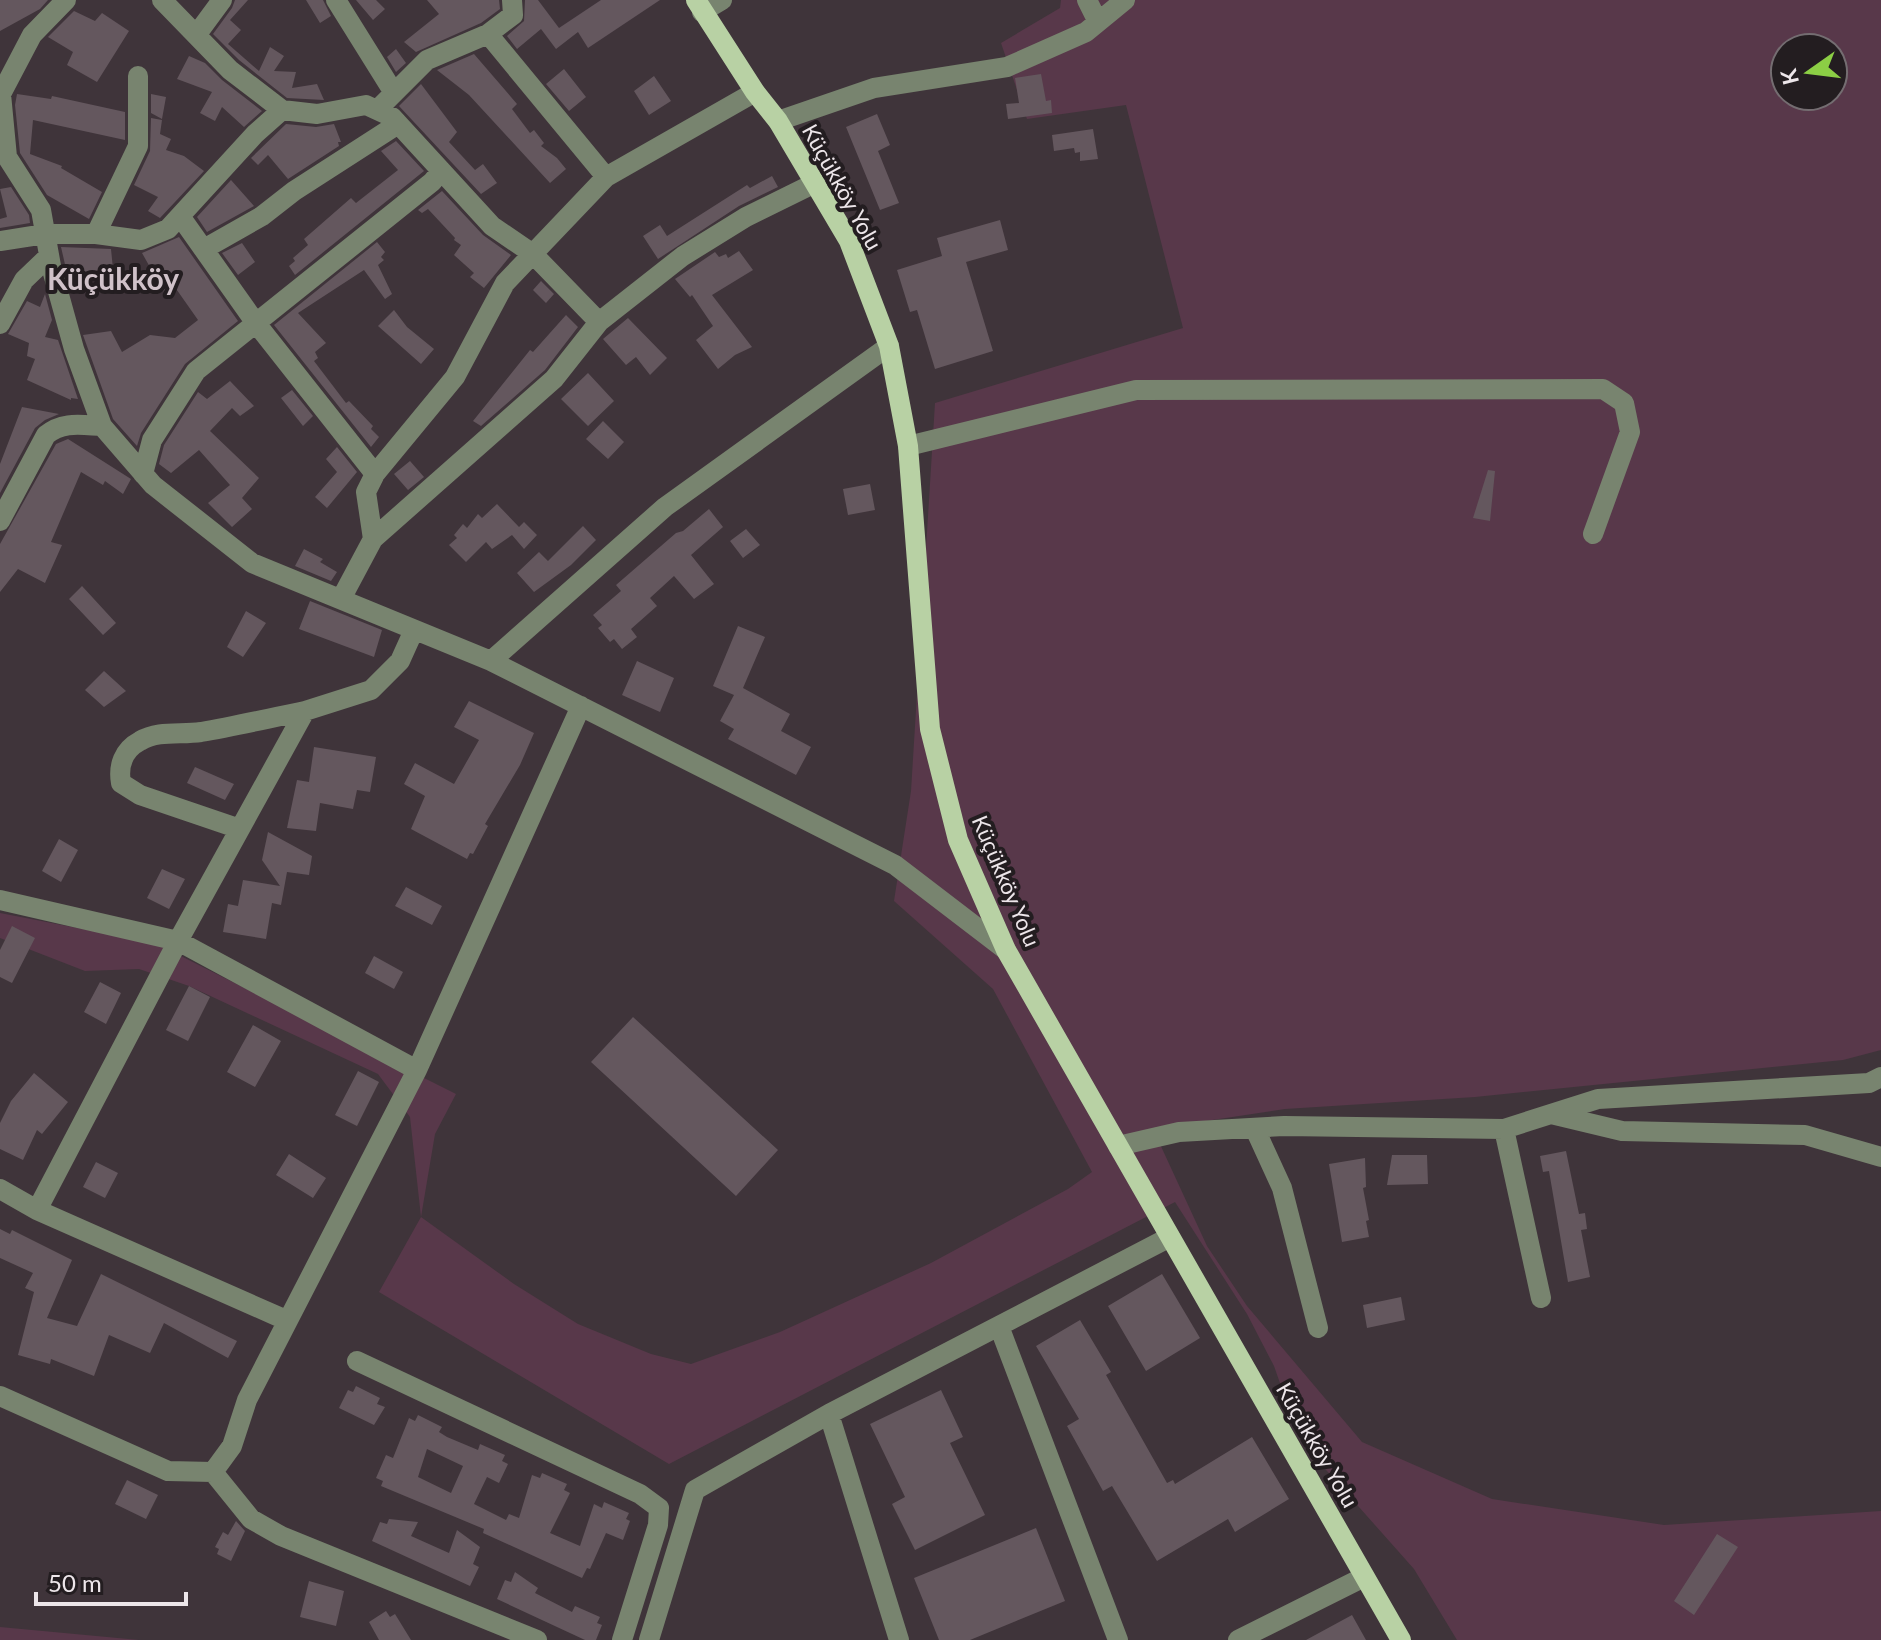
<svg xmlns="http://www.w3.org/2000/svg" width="1881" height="1640" font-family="Lato,sans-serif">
	<rect width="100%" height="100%" fill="#3f343a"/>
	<path fill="#58384a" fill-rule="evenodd" d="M 1061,0 L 1881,0 L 1881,1050 L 1843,1060 L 1475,1097 L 1285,1109 L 1153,1129 L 1207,1246 L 1247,1306 L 1362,1442 L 1492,1499 L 1664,1525 L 1881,1511 L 1881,1640 L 1457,1640 L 1414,1569 L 1319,1462 L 1288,1406 L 1274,1366 L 1247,1314 L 1175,1202 L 669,1464 L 379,1292 L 421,1217 L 410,1117 L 378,1074 L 189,986 L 139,969 L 85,971 L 0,938 L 0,913 L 155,943 L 456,1094 L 435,1134 L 421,1217 L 514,1284 L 578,1324 L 651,1354 L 691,1364 L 780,1332 L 931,1263 L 1068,1189 L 1092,1172 L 993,989 L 894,901 L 911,791 L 935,403 L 1183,328 L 1126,105 L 1027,119 L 1001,43 L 1060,8 ZM 1785,48 L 1833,48 L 1833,96 L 1785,96 Z
		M 0,1627 L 139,1640 L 0,1640 Z"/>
	<path fill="#64575e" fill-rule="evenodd" d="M 0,0 L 48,0 L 40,9 L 0,31 Z
		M 235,0 L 248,0 L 230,20 L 241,30 L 228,44 L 259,71 L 270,47 L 284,56 L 274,71 L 296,72 L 292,88 L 317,84 L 324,100 L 287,98 L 239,60 L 213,34 L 232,8 Z
		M 306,0 L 323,0 L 331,16 L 320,23 Z
		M 356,0 L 376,0 L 385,9 L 373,20 Z
		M 427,0 L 499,0 L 500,9 L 481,23 L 416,52 L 404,42 L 439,14 Z
		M 525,0 L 538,0 L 559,28 L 601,0 L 660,0 L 588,48 L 578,32 L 556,49 L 541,29 L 517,49 L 507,36 L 524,21 Z
		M 74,11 L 95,21 L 102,13 L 129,31 L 97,82 L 67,65 L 73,52 L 48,37 Z
		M 396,49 L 406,63 L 396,72 L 387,57 Z
		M 474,54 L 517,104 L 512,109 L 530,133 L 534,130 L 544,143 L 541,146 L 557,158 L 566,169 L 550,183 L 469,95 L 437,70 Z
		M 189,56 L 205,63 L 222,80 L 262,111 L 244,127 L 222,107 L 215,121 L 200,113 L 212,92 L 177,79 Z
		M 564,69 L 586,97 L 569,111 L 546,84 Z
		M 1041,74 L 1046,101 L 1051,100 L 1052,113 L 1008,119 L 1006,104 L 1019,103 L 1015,78 Z
		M 654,76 L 671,101 L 649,115 L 634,91 Z
		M 421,84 L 457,132 L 449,142 L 475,170 L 483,164 L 497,183 L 481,194 L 399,106 Z
		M 17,94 L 51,99 L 52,96 L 125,112 L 125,140 L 33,120 L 30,154 L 62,166 L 61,168 L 102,192 L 89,219 L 47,195 L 20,153 L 15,105 Z
		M 151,94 L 166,97 L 162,119 L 151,113 Z
		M 877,114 L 890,145 L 878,151 L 899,203 L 880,210 L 846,127 Z
		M 151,118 L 162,120 L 160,134 L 171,139 L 166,150 L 184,156 L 204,171 L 160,218 L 148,211 L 158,197 L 134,185 L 150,151 Z
		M 286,124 L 316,127 L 334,124 L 341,142 L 338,142 L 339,146 L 288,179 L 268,155 L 258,165 L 251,158 Z
		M 1093,129 L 1098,159 L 1080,161 L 1080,152 L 1075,153 L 1074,148 L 1054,151 L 1052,135 Z
		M 396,141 L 424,171 L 295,275 L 289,266 L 295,261 L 293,258 L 308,245 L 304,239 L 351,198 L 356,203 L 398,170 L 381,151 Z
		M 772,176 L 778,187 L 739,206 L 658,259 L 643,236 L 660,225 L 667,236 L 747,185 L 750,188 Z
		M 231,180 L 254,206 L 207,232 L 197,217 Z
		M 11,187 L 29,215 L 30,223 L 0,228 L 0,219 L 7,217 L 0,189 Z
		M 442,191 L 483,235 L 511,255 L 484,288 L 470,277 L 474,273 L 454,255 L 461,245 L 454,240 L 455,238 L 428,209 L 422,213 L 418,210 Z
		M 1000,220 L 1008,250 L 966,262 L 993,351 L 935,369 L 917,310 L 910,312 L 897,270 L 942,256 L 937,238 Z
		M 179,237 L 238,321 L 185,364 L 141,433 L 137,446 L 113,419 L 83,335 L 111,331 L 122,352 L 150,335 L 175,338 L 198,320 L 172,283 L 164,292 L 142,253 Z
		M 377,242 L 385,252 L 381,257 L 384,260 L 378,265 L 392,294 L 385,299 L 364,270 L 298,313 L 326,343 L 315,352 L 318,358 L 314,361 L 346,403 L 349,401 L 373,426 L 371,429 L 379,437 L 371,447 L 274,325 Z
		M 242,243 L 255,262 L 238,275 L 222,253 Z
		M 61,247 L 111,249 L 113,269 L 67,273 Z
		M 739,251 L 753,270 L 712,295 L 752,347 L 735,355 L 718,369 L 696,340 L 713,326 L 692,295 L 690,297 L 675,279 L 715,252 L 719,257 L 726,254 L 728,258 Z
		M 541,281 L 554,294 L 546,303 L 533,290 Z
		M 45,294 L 52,320 L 45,337 L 58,340 L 78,399 L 71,398 L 71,400 L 27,380 L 35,359 L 27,356 L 29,343 L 8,334 L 27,301 L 40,307 Z
		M 394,310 L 407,327 L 434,349 L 421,364 L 378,326 Z
		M 566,315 L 578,327 L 545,370 L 481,426 L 473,421 L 530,350 L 533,352 Z
		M 628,318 L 667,358 L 650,375 L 636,357 L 626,365 L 603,339 Z
		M 588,373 L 614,401 L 588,426 L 561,399 Z
		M 230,381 L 254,406 L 240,416 L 232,408 L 210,431 L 259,478 L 242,498 L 252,509 L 232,527 L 208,503 L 230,485 L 199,450 L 171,473 L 159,464 L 164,445 L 198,392 L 207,399 Z
		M 292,390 L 313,416 L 303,426 L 281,398 Z
		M 22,407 L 59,414 L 45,420 L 35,428 L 0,493 L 0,464 Z
		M 603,421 L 624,442 L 608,459 L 586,439 Z
		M 68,439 L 131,479 L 123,494 L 105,481 L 103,485 L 81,472 L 51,542 L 62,545 L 45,583 L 18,569 L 0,592 L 0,544 L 56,444 Z
		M 337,447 L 357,472 L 327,508 L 315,497 L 337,472 L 326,459 Z
		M 410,461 L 424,477 L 408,490 L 394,474 Z
		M 1488,470 L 1495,471 L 1490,521 L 1473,518 Z
		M 870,484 L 875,510 L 848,515 L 843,489 Z
		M 497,504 L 519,527 L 524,522 L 537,535 L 524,549 L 512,535 L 492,549 L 486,542 L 466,562 L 449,545 L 457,538 L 454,535 L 463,524 L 467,528 L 478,514 L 482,518 Z
		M 709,509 L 723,527 L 691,555 L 714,584 L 694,599 L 674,576 L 650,598 L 657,606 L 631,629 L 637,637 L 622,649 L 614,639 L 610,642 L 598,628 L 602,625 L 593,615 L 621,591 L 616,585 L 676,533 L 683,531 Z
		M 583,526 L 596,540 L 571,565 L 534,592 L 517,573 L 539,552 L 548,561 Z
		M 746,529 L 760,545 L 743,558 L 730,541 Z
		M 304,549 L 323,559 L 320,562 L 337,572 L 331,581 L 295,566 Z
		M 82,586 L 116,623 L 103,635 L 69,599 Z
		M 310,601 L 382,630 L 374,657 L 299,629 Z
		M 246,611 L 266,623 L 243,657 L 227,647 Z
		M 738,626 L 765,637 L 743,688 L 790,714 L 781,731 L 811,747 L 796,775 L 728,739 L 734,729 L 720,721 L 734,695 L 713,686 Z
		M 637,661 L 674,678 L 660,712 L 622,695 Z
		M 104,671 L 126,691 L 104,707 L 85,690 Z
		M 469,701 L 534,733 L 520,765 L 485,824 L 488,826 L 473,854 L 470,853 L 467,859 L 411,829 L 425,796 L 404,784 L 415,763 L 454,784 L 479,740 L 454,727 Z
		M 314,747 L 376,757 L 370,792 L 357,790 L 353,809 L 320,803 L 316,831 L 287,828 L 297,780 L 309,782 Z
		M 195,767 L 234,784 L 225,800 L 187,783 Z
		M 268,832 L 312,856 L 309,875 L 287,872 L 281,905 L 272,903 L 266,939 L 223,932 L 228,904 L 238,906 L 243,880 L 280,886 L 262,860 Z
		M 59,839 L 78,850 L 61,882 L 42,871 Z
		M 162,869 L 185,879 L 169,909 L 147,898 Z
		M 406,887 L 442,906 L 432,925 L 395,906 Z
		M 12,926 L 35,938 L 12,983 L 0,977 L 0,950 Z
		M 374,956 L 403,972 L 394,989 L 365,973 Z
		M 100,982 L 121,993 L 106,1024 L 84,1012 Z
		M 189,986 L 210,997 L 188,1041 L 166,1030 Z
		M 633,1017 L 778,1150 L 736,1196 L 591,1062 Z
		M 253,1025 L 281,1041 L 255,1087 L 227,1072 Z
		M 358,1071 L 379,1082 L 357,1126 L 335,1115 Z
		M 34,1073 L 68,1102 L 42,1134 L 37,1130 L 23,1160 L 0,1149 L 0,1123 L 11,1101 Z
		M 1566,1151 L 1579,1214 L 1585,1213 L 1587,1229 L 1581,1230 L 1590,1277 L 1568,1282 L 1549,1171 L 1543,1172 L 1540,1156 Z
		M 289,1154 L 326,1178 L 313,1198 L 276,1175 Z
		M 1392,1155 L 1427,1155 L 1428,1184 L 1387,1185 Z
		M 1365,1158 L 1366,1187 L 1363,1188 L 1369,1220 L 1366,1221 L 1369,1237 L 1342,1242 L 1329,1164 Z
		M 96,1162 L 118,1173 L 105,1198 L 83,1187 Z
		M 0,1229 L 10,1234 L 12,1230 L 72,1260 L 47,1318 L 77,1326 L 101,1274 L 237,1341 L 228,1358 L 164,1323 L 150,1353 L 109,1335 L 94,1376 L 51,1359 L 50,1364 L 18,1355 L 34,1292 L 25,1288 L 33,1273 L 0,1258 Z
		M 1162,1274 L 1200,1338 L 1146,1371 L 1108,1306 Z
		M 1401,1297 L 1405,1320 L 1367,1328 L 1363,1305 Z
		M 1080,1320 L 1111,1372 L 1106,1375 L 1167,1483 L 1173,1480 L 1175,1484 L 1252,1437 L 1289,1499 L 1235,1532 L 1228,1519 L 1157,1561 L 1112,1486 L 1103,1491 L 1067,1426 L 1079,1419 L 1036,1346 Z
		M 356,1386 L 380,1398 L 377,1404 L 385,1407 L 374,1425 L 339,1408 L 348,1390 L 353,1392 Z
		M 941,1390 L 963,1437 L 950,1443 L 985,1515 L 915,1550 L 892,1504 L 905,1497 L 870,1424 Z
		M 418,1415 L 442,1427 L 439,1432 L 447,1437 L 478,1450 L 480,1444 L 505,1455 L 502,1461 L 508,1464 L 499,1483 L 487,1477 L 474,1504 L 506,1520 L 509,1514 L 519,1518 L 532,1475 L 540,1478 L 542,1473 L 567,1484 L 564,1490 L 570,1493 L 550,1533 L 580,1546 L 594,1504 L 602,1508 L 604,1502 L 629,1513 L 626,1519 L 630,1521 L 623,1540 L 606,1533 L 590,1569 L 587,1568 L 582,1578 L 483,1533 L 484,1529 L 381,1486 L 383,1481 L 376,1478 L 386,1455 L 393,1458 L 409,1418 L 415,1421 ZM 427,1449 L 463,1466 L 451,1493 L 418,1477 Z
		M 127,1480 L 158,1495 L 146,1519 L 115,1504 Z
		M 389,1519 L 418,1522 L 411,1536 L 449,1553 L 457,1530 L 480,1547 L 473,1564 L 479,1567 L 470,1586 L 372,1541 L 380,1522 L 387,1524 Z
		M 236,1521 L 245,1531 L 231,1561 L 217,1554 L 219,1549 L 215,1547 L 223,1532 L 228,1535 Z
		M 1036,1528 L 1065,1601 L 970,1640 L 939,1640 L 914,1578 Z
		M 1717,1534 L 1738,1547 L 1694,1615 L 1674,1601 Z
		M 515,1572 L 538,1588 L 535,1593 L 572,1612 L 575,1606 L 600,1617 L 597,1623 L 602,1625 L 596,1640 L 585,1640 L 497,1599 L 505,1580 L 511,1582 Z
		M 309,1581 L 344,1591 L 336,1626 L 300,1617 Z
		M 386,1611 L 390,1617 L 395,1614 L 411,1640 L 379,1640 L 369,1622 Z
		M 1352,1615 L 1366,1640 L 1306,1640 Z"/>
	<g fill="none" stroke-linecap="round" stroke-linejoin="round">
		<path stroke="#78846f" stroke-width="20" d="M 66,0 L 32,35 L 1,94 L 7,157 L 41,210 L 51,266 L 74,349 L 102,426 L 153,485 L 252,563 L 491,661 L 895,865 L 1006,950
			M 162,0 L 230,70 L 282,110 L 317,114 L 366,105 L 392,117 L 492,226 L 533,254 L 599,322
			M 336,0 L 394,93
			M 1087,0 L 1098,22
			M 702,12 L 722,0
			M 197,34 L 222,0
			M 488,34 L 513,15 L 512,0
			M 377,110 L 427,60 L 488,34 L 606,177
			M 778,121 L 874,88 L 1007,67 L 1086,32 L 1125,0
			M 180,216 L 255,322 L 375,474
			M 96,234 L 138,146 L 138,76
			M 0,241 L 45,234 L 96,234 L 141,240 L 168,229 L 255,134 L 282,110
			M 204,249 L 262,216 L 294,191 L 398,124
			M 0,324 L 24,280 L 49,256
			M 908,446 L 1136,390 L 1603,389 L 1624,403 L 1630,432 L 1593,534
			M 143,474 L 152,440 L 196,371 L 432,182 L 441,171
			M 0,521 L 46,435 C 63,421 81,425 102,426
			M 373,539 L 554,379 L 599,322 L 683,256 L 746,217 L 815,183
			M 341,599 L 373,539 L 366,492 L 375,474 L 455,377 L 505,283 L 606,177 L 755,92
			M 491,661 L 665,507 L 889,346
			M 240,829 L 140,795 L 121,783 C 118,766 123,750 140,741 C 159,730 180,735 201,732 C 236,726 270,718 305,711
			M 0,900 L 178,941 L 417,1070
			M 1551,1114 L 1622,1131 L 1805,1135 L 1881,1157
			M 1255,1129 L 1282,1188 L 1318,1328
			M 1504,1129 L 1541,1298
			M 1118,1146 L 1179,1132 L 1284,1126 L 1504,1129 L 1598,1099 L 1869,1083 L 1881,1077
			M 0,1189 L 37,1210 L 286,1320
			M 37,1210 L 178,941 L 305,711 L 371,690 L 400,661 L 414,630
			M 999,1326 L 1118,1640
			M 357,1361 L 640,1494 L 659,1508 L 658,1525 L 622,1640
			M 0,1396 L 168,1471 L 213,1472
			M 829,1414 L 899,1640
			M 537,1640 L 281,1536 L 251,1519 L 213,1472 L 232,1446 L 247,1400 L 417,1070 L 581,706
			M 649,1640 L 695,1490 L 829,1414 L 1170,1237
			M 1238,1640 L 1364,1577"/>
		<path stroke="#b8d1a4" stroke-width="20" d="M 696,0 L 755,92 L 778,121 L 849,241 L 889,346 L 908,446 L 930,729 L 958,840 L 1006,950 L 1401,1640"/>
	</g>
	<g text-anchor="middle" stroke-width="8" stroke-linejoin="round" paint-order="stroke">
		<g font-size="22" fill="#ede6ea" stroke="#231d20">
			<text transform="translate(842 187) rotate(61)" y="8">Küçükköy Yolu</text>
			<text transform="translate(1006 881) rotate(67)" y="8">Küçükköy Yolu</text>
			<text transform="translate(1317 1445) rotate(60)" y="8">Küçükköy Yolu</text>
		</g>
		<g font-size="30" font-weight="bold" fill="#d0c2c9" stroke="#231d20">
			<text x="113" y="290">Küçükköy</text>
		</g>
	</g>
	<g transform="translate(1809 72) rotate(256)"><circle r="38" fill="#231d20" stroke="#746d71" stroke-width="2"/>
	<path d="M0-6L14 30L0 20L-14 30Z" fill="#8cce45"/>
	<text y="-12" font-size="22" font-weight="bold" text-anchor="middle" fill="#ede6ea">K</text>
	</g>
	<path d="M36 1592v12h150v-12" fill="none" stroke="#ede6ea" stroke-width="4"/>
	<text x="48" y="1592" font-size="24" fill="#ede6ea" stroke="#231d20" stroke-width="6" paint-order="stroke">50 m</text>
</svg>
